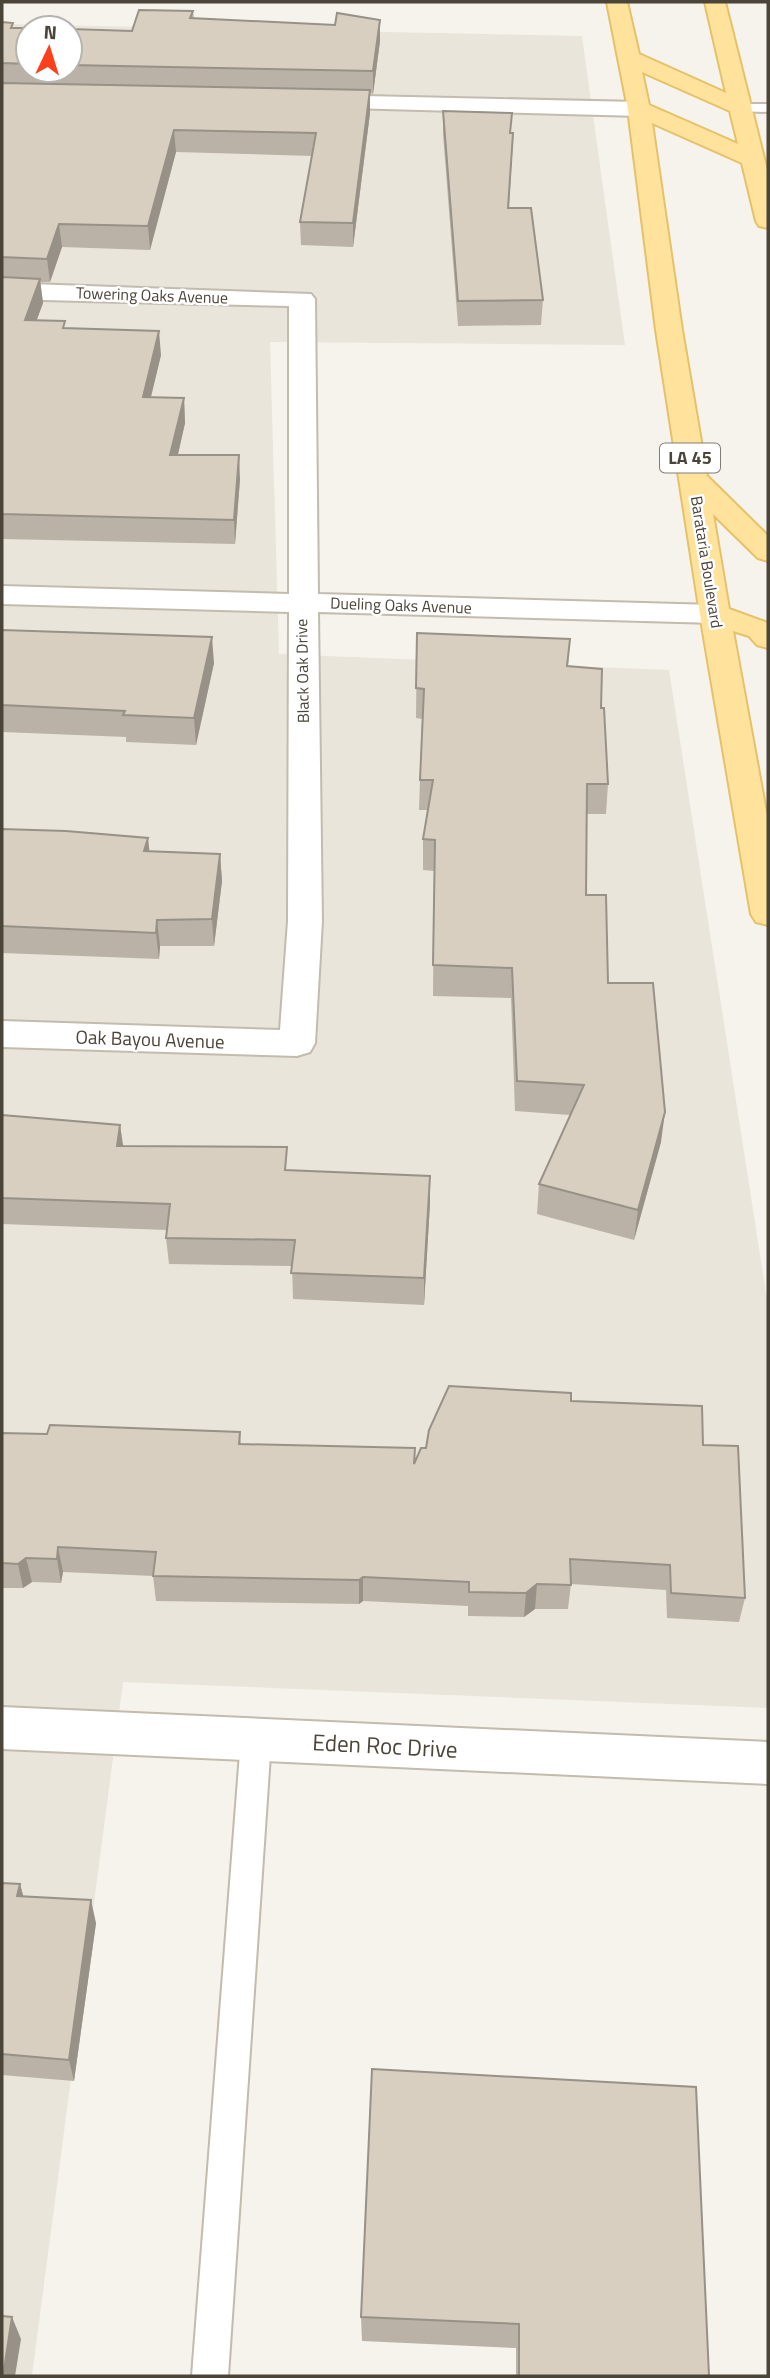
<svg xmlns="http://www.w3.org/2000/svg" width="770" height="2378" font-family="'Titillium Web',sans-serif">
	<rect width="100%" height="100%" fill="#f6f3ec"/>
	<path fill="#eae5da" fill-rule="evenodd" d="M 2,24 L 582,36 L 625,345 L 270,342 L 279,654 L 669,670 L 768,1306 L 768,1708 L 123,1682 L 32,2376 L 2,2376 ZM 28,28 L 70,28 L 70,70 L 28,70 Z"/>
	<g fill="none" stroke-linecap="round" stroke-linejoin="round">
		<defs>
			<path id="lane" d="M 741,104 L 768,104 L 768,112 L 736,111 L 734,108 Z
				M 256,1727 L 267,1731 L 271,1740 L 228,2376 L 192,2376 L 241,1740 L 245,1731 Z"/>
			<path id="street" d="M 320,95 L 639,102 L 647,104 L 650,109 L 647,114 L 639,116 L 312,107 L 309,102 L 312,97 Z
				M 2,283 L 311,294 L 315,299 L 318,594 L 715,605 L 726,608 L 730,614 L 726,620 L 715,623 L 318,612 L 322,921 L 315,1043 L 310,1052 L 297,1056 L 2,1047 L 2,1021 L 280,1030 L 288,921 L 289,612 L 2,604 L 2,586 L 289,594 L 289,306 L 2,299 Z
				M 2,1707 L 768,1742 L 768,1784 L 2,1749 Z"/>
			<path id="primary" d="M 607,2 L 627,2 L 639,54 L 726,93 L 705,2 L 725,2 L 768,174 L 768,228 L 759,226 L 756,221 L 742,163 L 652,123 L 682,330 L 707,476 L 768,536 L 768,561 L 758,558 L 713,514 L 729,609 L 768,623 L 768,648 L 757,645 L 749,636 L 733,631 L 768,822 L 768,925 L 756,922 L 751,914 L 700,614 L 656,330 L 628,109 ZM 642,72 L 730,111 L 738,144 L 649,105 Z"/>
		</defs>
		<use href="#lane" stroke="#c2bbae" stroke-width="4"/>
		<use href="#street" stroke="#c2bbae" stroke-width="4"/>
		<use href="#primary" stroke="#e6c16a" stroke-width="4"/>
		<use href="#lane" fill="#fff" fill-rule="evenodd"/>
		<use href="#street" fill="#fff" fill-rule="evenodd"/>
		<use href="#primary" fill="#ffe39c" fill-rule="evenodd"/>
	</g>
	<path fill="#bab2a6" d="M 193,11 L 194,18 L 335,25 L 380,20 L 380,41 L 373,94 L 370,93 L 370,113 L 353,247 L 301,245 L 300,222 L 312,156 L 176,152 L 150,250 L 62,247 L 50,282 L 40,282 L 43,303 L 36,321 L 161,355 L 151,397 L 184,398 L 185,423 L 178,455 L 240,479 L 235,544 L 2,539 L 2,22 L 14,28 L 28,28 L 28,70 L 70,70 L 70,29 L 132,31 Z
		M 443,111 L 513,133 L 509,208 L 543,300 L 541,325 L 458,326 L 443,134 Z
		M 2,630 L 214,663 L 196,745 L 126,742 L 126,737 L 2,732 Z
		M 417,633 L 570,639 L 568,666 L 601,708 L 608,784 L 606,814 L 587,814 L 586,895 L 608,983 L 661,1142 L 634,1240 L 537,1214 L 539,1184 L 570,1115 L 515,1111 L 511,998 L 433,996 L 434,871 L 423,870 L 423,839 L 428,810 L 419,810 L 422,719 L 416,718 Z
		M 2,829 L 150,851 L 220,854 L 222,881 L 214,946 L 160,946 L 159,959 L 2,953 Z
		M 2,1115 L 123,1146 L 288,1170 L 430,1203 L 424,1305 L 293,1299 L 292,1266 L 169,1264 L 166,1238 L 167,1230 L 2,1224 Z
		M 571,1401 L 703,1445 L 745,1598 L 739,1622 L 667,1618 L 666,1590 L 571,1584 L 568,1609 L 535,1609 L 524,1617 L 468,1616 L 468,1606 L 363,1601 L 359,1604 L 156,1601 L 153,1576 L 63,1572 L 61,1583 L 32,1582 L 23,1588 L 2,1588 L 2,1433 L 47,1434 L 240,1432 L 241,1445 L 415,1448 L 414,1463 L 426,1448 Z
		M 2,1883 L 20,1884 L 23,1896 L 96,1923 L 74,2081 L 2,2075 Z
		M 372,2069 L 709,2376 L 516,2376 L 516,2348 L 362,2341 L 361,2317 Z"/>
	<path fill="#979187" d="M 380,20 L 380,41 L 373,94 L 373,71 Z
		M 370,90 L 370,113 L 353,247 L 353,223 Z
		M 174,130 L 176,152 L 150,250 L 148,226 Z
		M 513,133 L 512,156 L 507,232 L 508,208 Z
		M 59,224 L 62,247 L 50,282 L 47,259 Z
		M 40,279 L 43,303 L 28,344 L 25,320 Z
		M 159,331 L 161,355 L 145,421 L 143,397 Z
		M 184,398 L 185,423 L 172,480 L 170,455 Z
		M 239,455 L 240,479 L 235,544 L 234,520 Z
		M 212,637 L 214,663 L 196,745 L 194,718 Z
		M 148,838 L 151,865 L 144,851 Z
		M 220,854 L 222,881 L 214,946 L 212,919 Z
		M 157,920 L 160,946 L 159,959 L 156,933 Z
		M 665,1112 L 661,1142 L 634,1240 L 638,1210 Z
		M 120,1125 L 124,1151 L 117,1146 Z
		M 430,1176 L 430,1203 L 424,1305 L 424,1278 Z
		M 58,1547 L 63,1572 L 61,1583 L 57,1559 Z
		M 26,1558 L 32,1582 L 23,1588 L 18,1564 Z
		M 363,1577 L 363,1601 L 359,1604 L 359,1580 Z
		M 537,1584 L 535,1609 L 524,1617 L 526,1593 Z
		M 20,1884 L 26,1906 L 17,1896 Z
		M 91,1900 L 96,1923 L 74,2081 L 69,2060 Z
		M 12,2317 L 21,2339 L 15,2376 L 3,2376 Z"/>
	<path fill="#d8cfc1" stroke="#979187" stroke-width="2" d="M 139,10 L 193,11 L 190,18 L 335,25 L 337,13 L 380,20 L 373,71 L 70,65 L 70,29 L 132,31 Z
		M 2,22 L 13,23 L 11,28 L 28,28 L 28,64 L 2,63 Z
		M 2,83 L 370,90 L 353,223 L 300,222 L 316,133 L 174,130 L 148,226 L 59,224 L 47,259 L 2,257 Z
		M 443,111 L 512,113 L 510,133 L 513,133 L 508,208 L 531,208 L 543,300 L 458,301 Z
		M 2,277 L 40,279 L 25,320 L 65,321 L 63,328 L 159,331 L 143,397 L 184,398 L 170,455 L 239,455 L 234,520 L 2,514 Z
		M 2,630 L 212,637 L 194,718 L 123,715 L 125,711 L 2,705 Z
		M 417,633 L 570,639 L 567,666 L 602,669 L 601,708 L 604,708 L 608,784 L 587,784 L 586,895 L 606,895 L 608,983 L 653,983 L 665,1112 L 638,1210 L 539,1184 L 584,1085 L 517,1081 L 512,968 L 433,965 L 435,840 L 423,839 L 433,780 L 420,780 L 424,689 L 416,688 Z
		M 2,829 L 66,831 L 148,838 L 144,851 L 220,854 L 212,919 L 157,920 L 156,933 L 2,926 Z
		M 2,1115 L 120,1125 L 117,1146 L 287,1147 L 285,1170 L 430,1176 L 424,1278 L 291,1273 L 295,1240 L 166,1238 L 170,1204 L 2,1198 Z
		M 449,1386 L 571,1393 L 571,1401 L 702,1406 L 703,1445 L 738,1446 L 745,1598 L 671,1593 L 670,1565 L 570,1559 L 571,1585 L 537,1584 L 526,1593 L 469,1592 L 469,1582 L 363,1577 L 359,1580 L 153,1576 L 156,1552 L 58,1547 L 57,1559 L 26,1558 L 18,1564 L 2,1563 L 2,1433 L 47,1434 L 50,1425 L 240,1432 L 239,1444 L 415,1448 L 414,1464 L 421,1448 L 426,1448 L 429,1430 Z
		M 2,1883 L 20,1884 L 17,1896 L 91,1900 L 69,2060 L 2,2054 Z
		M 372,2069 L 696,2087 L 709,2376 L 519,2376 L 519,2324 L 361,2317 Z
		M 2,2316 L 12,2317 L 3,2376 L 2,2376 Z"/>
	<g text-anchor="middle" stroke-width="5" stroke-linejoin="round" paint-order="stroke">
		<g font-size="16" fill="#4b4439" stroke="#fff">
			<text transform="translate(152 295) rotate(2)" y="6">Towering Oaks Avenue</text>
			<text transform="translate(707 562) rotate(81)" y="6">Barataria Boulevard</text>
			<text transform="translate(401 605) rotate(2)" y="6">Dueling Oaks Avenue</text>
			<text transform="translate(302 671) rotate(-91)" y="6">Black Oak Drive</text>
		</g>
		<rect fill="#fff" stroke="#817c74" stroke-width="2" x="660" y="443.5" width="60" height="29" rx="5"/>
		<g font-size="18" font-weight="bold" fill="#4b4439">
			<text x="690" y="464">LA 45</text>
		</g>
		<g font-size="19" fill="#4b4439" stroke="#fff">
			<text transform="translate(150 1039) rotate(2)" y="7">Oak Bayou Avenue</text>
		</g>
		<g font-size="23" fill="#4b4439" stroke="#fff">
			<text transform="translate(385 1746) rotate(3)" y="8">Eden Roc Drive</text>
		</g>
	</g>
	<rect width="770" height="2378" fill="none" stroke="#4b4439" stroke-width="7"/>
	<g transform="translate(49 49) rotate(4)"><circle r="33" fill="#ffffff" stroke="#b7b4b0" stroke-width="2"/>
	<path d="M0-5L12 26L0 18L-12 26Z" fill="#fc3f1d"/>
	<text y="-10" font-size="19" font-weight="bold" text-anchor="middle" fill="#4b4439">N</text>
	</g>
</svg>
